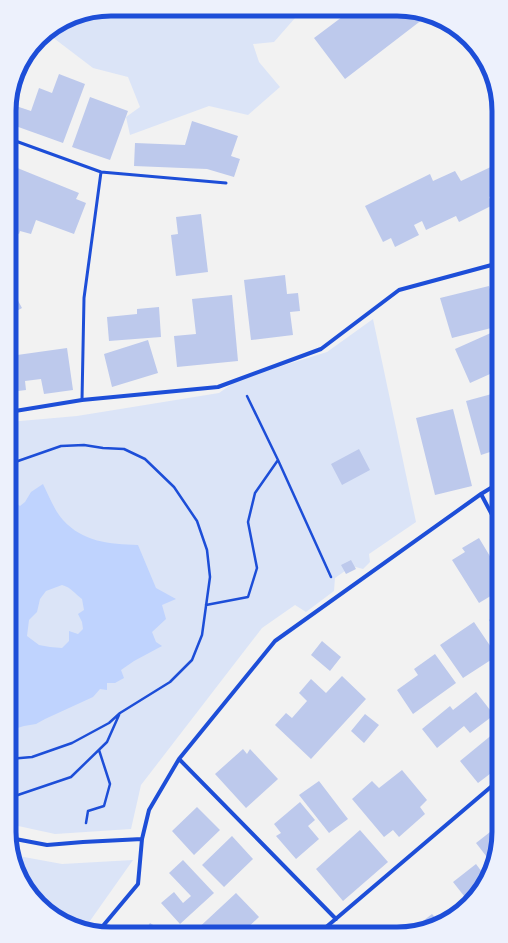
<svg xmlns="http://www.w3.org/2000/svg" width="508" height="943" font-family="Cabin,sans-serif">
	<rect width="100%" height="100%" fill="#f2f2f2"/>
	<path fill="#dbe4f7" d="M 111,9 L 302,10 L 274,42 L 253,44 L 259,62 L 280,87 L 248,115 L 209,106 L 130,135 L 126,117 L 140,107 L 128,77 L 93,68 L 47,33 L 72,17 Z
		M 373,319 L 416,522 L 369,554 L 370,562 L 363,569 L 352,566 L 335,578 L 334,591 L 306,612 L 295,605 L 262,628 L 141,785 L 131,829 L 55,834 L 9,824 L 9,422 L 77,416 L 219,393 L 239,379 L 327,352 Z
		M 13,855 L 62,864 L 133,860 L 85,928 L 49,913 L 15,865 Z"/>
	<path fill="#bfd3fe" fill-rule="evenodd" d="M 9,484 L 11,486 L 12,500 L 20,506 L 25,502 L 31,492 L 43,484 C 49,496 54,510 63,520 C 83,542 109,544 138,545 L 156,588 L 176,599 L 162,605 L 166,619 L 152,632 L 156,642 L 162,646 L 134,661 L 121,670 L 124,678 L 115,683 L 107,683 L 107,690 L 100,689 L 93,697 L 45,719 L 36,724 L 24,726 L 11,730 L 9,730 L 9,538 L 15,531 L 11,517 L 9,517 ZM 62,585 C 72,588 74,593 82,599 L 84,610 L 78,614 L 82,622 L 83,629 L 78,634 L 69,631 L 69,641 L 62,648 L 50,647 L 39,645 L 27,636 L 29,620 L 37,612 L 40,599 L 46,591 Z"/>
	<path fill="#bdc9ec" d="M 350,11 L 417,11 L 427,16 L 345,79 L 314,38 Z
		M 59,74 L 85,84 L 63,143 L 10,124 L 16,106 L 31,111 L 39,88 L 52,93 Z
		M 90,97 L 128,111 L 110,160 L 72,147 Z
		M 192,121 L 238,136 L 231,156 L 240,159 L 234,177 L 207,169 L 134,166 L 135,143 L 185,145 Z
		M 10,165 L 79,193 L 76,199 L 86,203 L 74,234 L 36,220 L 31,234 L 20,231 L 19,234 L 10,230 Z
		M 495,165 L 499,174 L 499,193 L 489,197 L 493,205 L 459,222 L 456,216 L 426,230 L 422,221 L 414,225 L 419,235 L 395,247 L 391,238 L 383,242 L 365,206 L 430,174 L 433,181 L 455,171 L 461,181 Z
		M 201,214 L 208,272 L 176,276 L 171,235 L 178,234 L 176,217 Z
		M 285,275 L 287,294 L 298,293 L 300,311 L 290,312 L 293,335 L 251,340 L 244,280 Z
		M 489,286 L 499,319 L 499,326 L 452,338 L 440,298 Z
		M 232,295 L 238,361 L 177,367 L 174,336 L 196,334 L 192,299 Z
		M 16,297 L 22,308 L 13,313 L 10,306 L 10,301 Z
		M 159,307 L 161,337 L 109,341 L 107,317 L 137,314 L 137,309 Z
		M 493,332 L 499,345 L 499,370 L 470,383 L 455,349 Z
		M 148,340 L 158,373 L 112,387 L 104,354 Z
		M 67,348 L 73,390 L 44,394 L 41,379 L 25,381 L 26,390 L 10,392 L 10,356 Z
		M 499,392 L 499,449 L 481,455 L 466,401 Z
		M 453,409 L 472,486 L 435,495 L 416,418 Z
		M 359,449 L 370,470 L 342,485 L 331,464 Z
		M 479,538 L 497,568 L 491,571 L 499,584 L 499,591 L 479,603 L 452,560 L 465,552 L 462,548 Z
		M 351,560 L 356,569 L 346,574 L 341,565 Z
		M 499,613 L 499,635 L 489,620 Z
		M 474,622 L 497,656 L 463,678 L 440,645 Z
		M 322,641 L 341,657 L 330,671 L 311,655 Z
		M 435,654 L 456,683 L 413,714 L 397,690 L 418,675 L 414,669 Z
		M 342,676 L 366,699 L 311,759 L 275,725 L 286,713 L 292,718 L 307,701 L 299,693 L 311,679 L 326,693 Z
		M 476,692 L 494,715 L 470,733 L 464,726 L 437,748 L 422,729 L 450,706 L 453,710 Z
		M 365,714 L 379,725 L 364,743 L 351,731 Z
		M 499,729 L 499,767 L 478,783 L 460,761 Z
		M 243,749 L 247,754 L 250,749 L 278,779 L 246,808 L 215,774 Z
		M 402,770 L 427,800 L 420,807 L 425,814 L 399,837 L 393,830 L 384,837 L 352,799 L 372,781 L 379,788 Z
		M 319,781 L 348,819 L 329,833 L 299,795 Z
		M 300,802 L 315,820 L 308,826 L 319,839 L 296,859 L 276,836 L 281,833 L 274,824 Z
		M 197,807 L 220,830 L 194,855 L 172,831 Z
		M 499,825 L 499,839 L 490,861 L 476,843 Z
		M 360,830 L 388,862 L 343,901 L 316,869 Z
		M 232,836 L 253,859 L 224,887 L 202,865 Z
		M 183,860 L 214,893 L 180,924 L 161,903 L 174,892 L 183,903 L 191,896 L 169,873 Z
		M 476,864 L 485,876 L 478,894 L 468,901 L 453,882 Z
		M 236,893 L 259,917 L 241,934 L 193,933 Z
		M 432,914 L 439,922 L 430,928 L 409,932 Z
		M 150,923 L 166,933 L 143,933 Z"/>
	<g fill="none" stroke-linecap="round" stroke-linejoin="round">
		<path stroke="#1d4ed8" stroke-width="2.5" d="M 247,396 L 278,460 L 331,577
			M 206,605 L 248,597 L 257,568 L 248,522 L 255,493 L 278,460
			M 9,759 L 32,757 L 72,743 L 109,723 L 120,713 L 170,682 L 192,660 L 202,635 L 210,577 L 207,550 L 197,521 L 174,487 L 145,459 L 124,449 L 103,448 L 84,445 L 61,446 L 18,461 L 9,465
			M 9,798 L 71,777 L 107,742 L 119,715
			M 86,823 L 88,811 L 104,806 L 110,784 L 99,750"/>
		<path stroke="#1d4ed8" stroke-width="3" d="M 10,139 L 101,172 L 226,183
			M 82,400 L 84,298 L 101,172"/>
		<path stroke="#1d4ed8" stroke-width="4" d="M 9,412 L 82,400 L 218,387 L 321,349 L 399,290 L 499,263
			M 481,494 L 499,528
			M 179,759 L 275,641 L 481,494 L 499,483
			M 10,838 L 47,845 L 83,842 L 142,839
			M 97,933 L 138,884 L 142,839 L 149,810 L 179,759 L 336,919
			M 318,934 L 499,780"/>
	</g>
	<path d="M0 0H508V943H0ZM111 16H397A95 95 0 0 1 492 111V832A95 95 0 0 1 397 927H111A95 95 0 0 1 16 832V111A95 95 0 0 1 111 16Z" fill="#edf1fc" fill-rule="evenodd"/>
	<path fill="none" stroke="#1d4ed8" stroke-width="5" d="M111 16H397A95 95 0 0 1 492 111V832A95 95 0 0 1 397 927H111A95 95 0 0 1 16 832V111A95 95 0 0 1 111 16Z"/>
</svg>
